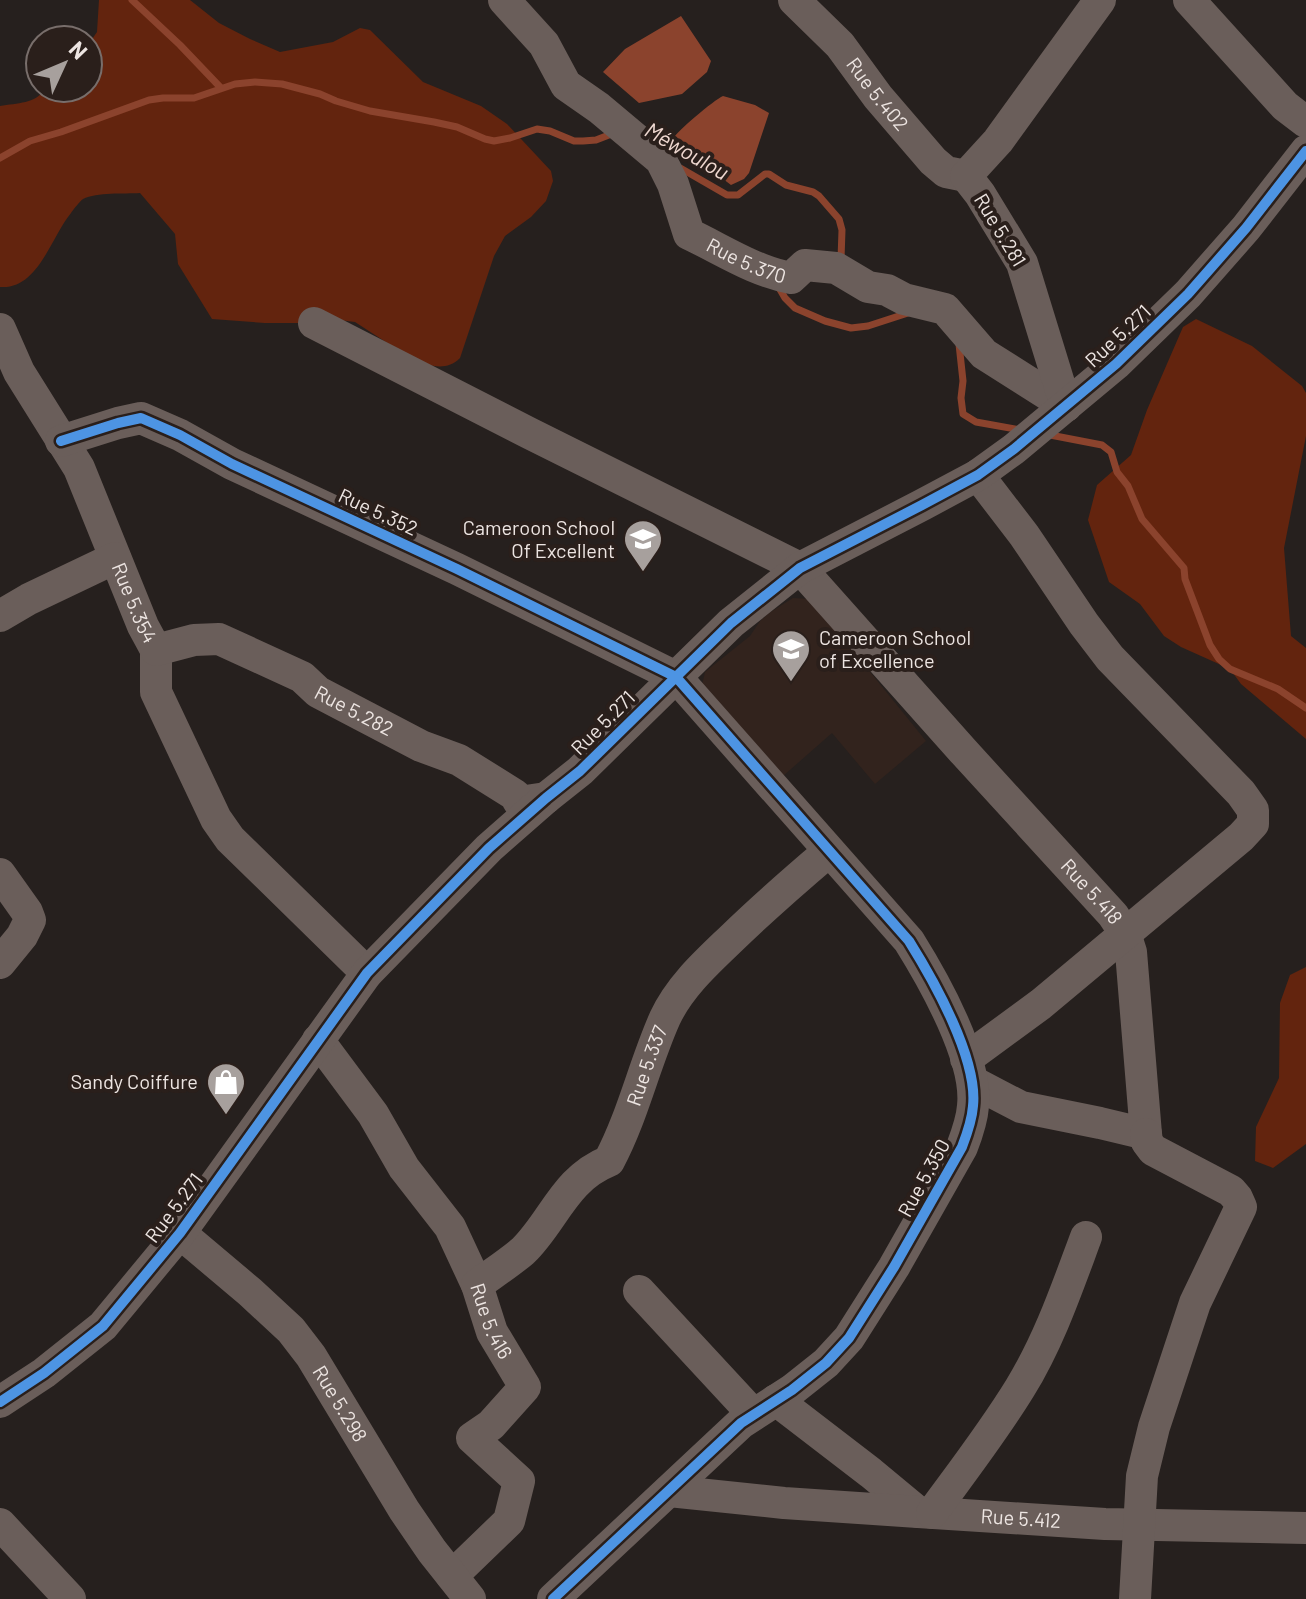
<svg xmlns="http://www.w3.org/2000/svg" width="1306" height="1599" font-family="Barlow,sans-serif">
	<rect width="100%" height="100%" fill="#26201e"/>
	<path fill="#32231d" d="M 793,598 L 811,599 L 926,741 L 875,784 L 832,733 L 774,784 L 700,694 L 705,672 L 750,636 L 760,621 L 769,613 Z"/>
	<path fill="#63240e" d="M 99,0 L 190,0 L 219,23 L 250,39 L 280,52 L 333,42 L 360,28 L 370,30 L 423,82 L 481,106 L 507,124 L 551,171 L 553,181 L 546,201 L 531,217 L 505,236 L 494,256 L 460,358 C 446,372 429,366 412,359 L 355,322 L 324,318 L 314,323 L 265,323 L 212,319 L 178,264 L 175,234 L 140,193 C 124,194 97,192 83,199 C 79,202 74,209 71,213 C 51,237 38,290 0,287 L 0,106 C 17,103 36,104 46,88 L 88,88 L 88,45 L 97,32 Z
		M 1196,319 L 1252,346 L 1302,386 L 1306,393 L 1306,436 L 1284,548 L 1291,636 L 1306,648 L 1306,739 L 1241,684 L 1230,669 L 1181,647 L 1164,636 L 1140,604 L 1109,582 L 1088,520 L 1097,485 L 1131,455 L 1147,410 L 1183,327 Z
		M 1306,967 L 1306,1144 L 1273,1168 L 1255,1161 L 1256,1127 L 1279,1078 L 1280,1003 L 1290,975 Z"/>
	<path fill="#8b432d" d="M 681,16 L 711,61 L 707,72 L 682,94 L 639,103 L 603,72 L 625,49 Z
		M 723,96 L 755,105 L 769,113 L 749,173 L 744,179 L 731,185 L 702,163 L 675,146 L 672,140 C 676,132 714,100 723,96 Z"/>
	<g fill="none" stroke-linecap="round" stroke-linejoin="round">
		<path stroke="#8b432d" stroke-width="7" d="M 132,0 L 180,45 L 221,88
			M 0,158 L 30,141 L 61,132 L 149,100 L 163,98 L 194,98 L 235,84 L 255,82 L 282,84 L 320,94 L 336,101 L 370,111 L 434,122 L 457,127 L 485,139 L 494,141 L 510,138 L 537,129 L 550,131 L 574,141 L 583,141 L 596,140 L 614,133
			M 675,165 L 727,195 L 738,195 L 765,174 L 769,174 L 786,185 L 813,192 L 819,196 L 839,219 L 842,230 L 841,259
			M 778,286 L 785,298 L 795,308 L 825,321 L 851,328 L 868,326 L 908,313
			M 959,344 L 963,381 L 961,398 L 963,414 L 976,422 L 1021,430
			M 1045,434 L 1102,445 L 1111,452 L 1117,472 L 1128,486 L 1142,519 L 1184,568 L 1185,579 L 1210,645 L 1219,659 L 1230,669 L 1278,689 L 1306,708"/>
		<g stroke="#6a5e5a" stroke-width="32">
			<path id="s1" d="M 504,0 L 544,44 L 566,85 L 599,108 L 661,160 L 673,184 L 689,234 C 723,250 754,271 791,278 L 805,265 L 836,268 L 868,287 L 887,290 L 904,299 L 945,309 L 984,354 L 1066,406"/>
			<path id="s2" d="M 794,0 L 840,45 L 878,97 L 933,161 L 946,172 L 966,176"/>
			<path d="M 1189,0 L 1285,106 L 1306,122"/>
			<path id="s3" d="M 314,323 L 529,433 L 800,568 L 963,751 L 1113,915 L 1125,933 L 1131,952 L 1146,1134 L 1100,1123 L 1021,1107 L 973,1082"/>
			<path id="s4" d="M 0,329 L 19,372 L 79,468 L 143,626 L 156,650 L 156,692 L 216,819 L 230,839 L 367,973"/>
			<path d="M 1066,406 L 1022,263 L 980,194 L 966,176 L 998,141 L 1100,0"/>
			<path d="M 61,441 L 118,423 L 141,418 L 180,435 L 232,464 L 457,569 L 676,677 L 909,941 C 934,981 978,1059 973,1106 C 972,1120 967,1134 962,1147 L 894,1267 L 849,1338 L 826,1363 L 792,1390 L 741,1423 L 553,1599"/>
			<path d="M 0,616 L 29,599 L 115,558"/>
			<path id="s5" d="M 156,650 L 194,640 L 219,639 L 302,677 L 318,692 L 421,746 L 459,760 L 515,795 L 519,802 L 546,798"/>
			<path d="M 0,874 L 27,912 L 30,920 L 22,936 L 0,963"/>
			<path id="s6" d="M 318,1040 L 373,1114 L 404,1168 L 450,1227 L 477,1285 L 492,1332 L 525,1387 L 491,1425 L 472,1438 L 519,1481 L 509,1521 L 452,1576"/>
			<path d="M 966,1059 L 1041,1004 L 1241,837 L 1253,824 L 1253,810 L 1241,793 L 1110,658 L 1084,624 L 1024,535 L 978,475"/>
			<path id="s7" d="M 180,1233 L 250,1292 L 291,1330 L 311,1356 L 404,1510 L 432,1551 L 470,1599"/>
			<path id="s8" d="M 477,1285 C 492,1274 509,1263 523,1251 C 554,1221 564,1179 609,1161 C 633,1116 644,1065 665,1018 C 680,986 707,962 732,938 C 763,908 795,880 828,852"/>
			<path d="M 639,1291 L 753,1414"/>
			<path id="s9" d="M 776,1400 L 871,1473 L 918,1512 L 1105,1524 L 1306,1528"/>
			<path d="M 0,1402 L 44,1373 L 103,1326 L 180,1233 L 367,973 L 489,848 L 546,798 L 580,771 L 731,623 L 800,568 L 922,505 L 978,475 L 1014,449 L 1116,364 L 1188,294 L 1246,228 L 1306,151"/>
			<path d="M 669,1491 L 784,1503 L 918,1512"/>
			<path d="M 932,1513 C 962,1472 993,1432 1020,1388 C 1049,1341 1067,1288 1086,1237"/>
			<path d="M 0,1524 L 70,1599"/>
			<path d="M 1135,1599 L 1142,1476 L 1154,1427 L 1195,1303 L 1241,1207 L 1237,1198 L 1231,1191 L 1153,1150 L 1147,1142 L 1146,1134"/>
		</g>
		<defs>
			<path id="cycleway" d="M 61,441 L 118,423 L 141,418 L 180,435 L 232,464 L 457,569 L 676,677 L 909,941 C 934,981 978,1059 973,1106 C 972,1120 967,1134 962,1147 L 894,1267 L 849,1338 L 826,1363 L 792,1390 L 741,1423 L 553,1599
				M 0,1402 L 44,1373 L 103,1326 L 180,1233 L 367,973 L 489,848 L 546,798 L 580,771 L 731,623 L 800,568 L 922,505 L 978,475 L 1014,449 L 1116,364 L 1188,294 L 1246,228 L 1306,151"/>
		</defs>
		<use href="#cycleway" stroke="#2a1f1b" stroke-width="15"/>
		<use href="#cycleway" stroke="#4d94e3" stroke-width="10"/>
	</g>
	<defs>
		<symbol id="school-pin" viewBox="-11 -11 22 30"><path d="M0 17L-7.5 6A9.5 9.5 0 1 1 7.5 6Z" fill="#a7a09d" stroke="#2a1f1b"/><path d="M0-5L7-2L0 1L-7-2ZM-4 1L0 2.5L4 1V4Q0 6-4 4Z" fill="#fff"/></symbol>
		<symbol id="shop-pin" viewBox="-11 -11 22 30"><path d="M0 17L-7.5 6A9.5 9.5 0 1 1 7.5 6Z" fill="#a7a09d" stroke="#2a1f1b"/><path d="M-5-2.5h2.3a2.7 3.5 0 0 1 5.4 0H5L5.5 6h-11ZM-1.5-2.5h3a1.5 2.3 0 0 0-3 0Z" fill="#fff"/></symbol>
	</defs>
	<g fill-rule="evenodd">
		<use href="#school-pin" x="621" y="517" width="44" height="60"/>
		<use href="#school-pin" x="769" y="627" width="44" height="60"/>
		<use href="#shop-pin" x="204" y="1060" width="44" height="60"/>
	</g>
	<g text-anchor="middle" stroke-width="8" stroke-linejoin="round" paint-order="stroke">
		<g font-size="20" fill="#ede5e2" stroke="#2a1f1b">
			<text dy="7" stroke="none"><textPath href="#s2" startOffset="126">Rue 5.402</textPath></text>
			<text transform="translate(1000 230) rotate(59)" y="7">Rue 5.281</text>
			<text dy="7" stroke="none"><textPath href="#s1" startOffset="370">Rue 5.370</textPath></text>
			<text transform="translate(1118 336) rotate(-43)" y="7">Rue 5.271</text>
			<text transform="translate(378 512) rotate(25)" y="7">Rue 5.352</text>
			<text dy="7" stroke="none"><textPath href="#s4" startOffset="306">Rue 5.354</textPath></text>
			<text dy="7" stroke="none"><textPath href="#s5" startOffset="218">Rue 5.282</textPath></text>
			<text transform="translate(603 723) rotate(-45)" y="7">Rue 5.271</text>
			<text dy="7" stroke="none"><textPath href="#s3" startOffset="980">Rue 5.418</textPath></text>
			<text dy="7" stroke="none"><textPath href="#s8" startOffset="286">Rue 5.337</textPath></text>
			<text transform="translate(924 1178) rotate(-61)" y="7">Rue 5.350</text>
			<text transform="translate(174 1208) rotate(-53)" y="7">Rue 5.271</text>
			<text dy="7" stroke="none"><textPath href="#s6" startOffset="332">Rue 5.416</textPath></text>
			<text dy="7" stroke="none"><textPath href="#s7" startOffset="236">Rue 5.298</textPath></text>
			<text dy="7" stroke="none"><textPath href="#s9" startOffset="284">Rue 5.412</textPath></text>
		</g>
		<g font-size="20" fill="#ede5e2" stroke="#2a1f1b" text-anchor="end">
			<text x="615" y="535">Cameroon School<tspan x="615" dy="23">Of Excellent</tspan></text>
			<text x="819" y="645" text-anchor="start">Cameroon School<tspan x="819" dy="23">of Excellence</tspan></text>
			<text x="198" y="1089">Sandy Coiffure</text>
		</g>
		<g font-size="22" font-style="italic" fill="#efd8d0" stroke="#2a1f1b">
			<text transform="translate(687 151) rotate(30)" y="8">Méwoulou</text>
		</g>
	</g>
	<g transform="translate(64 64) rotate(46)"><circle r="38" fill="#2a1f1b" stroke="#786e6b" stroke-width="2"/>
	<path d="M0-6L14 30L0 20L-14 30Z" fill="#a7a09d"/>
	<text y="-12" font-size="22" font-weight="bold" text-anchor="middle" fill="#ede5e2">N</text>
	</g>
</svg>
